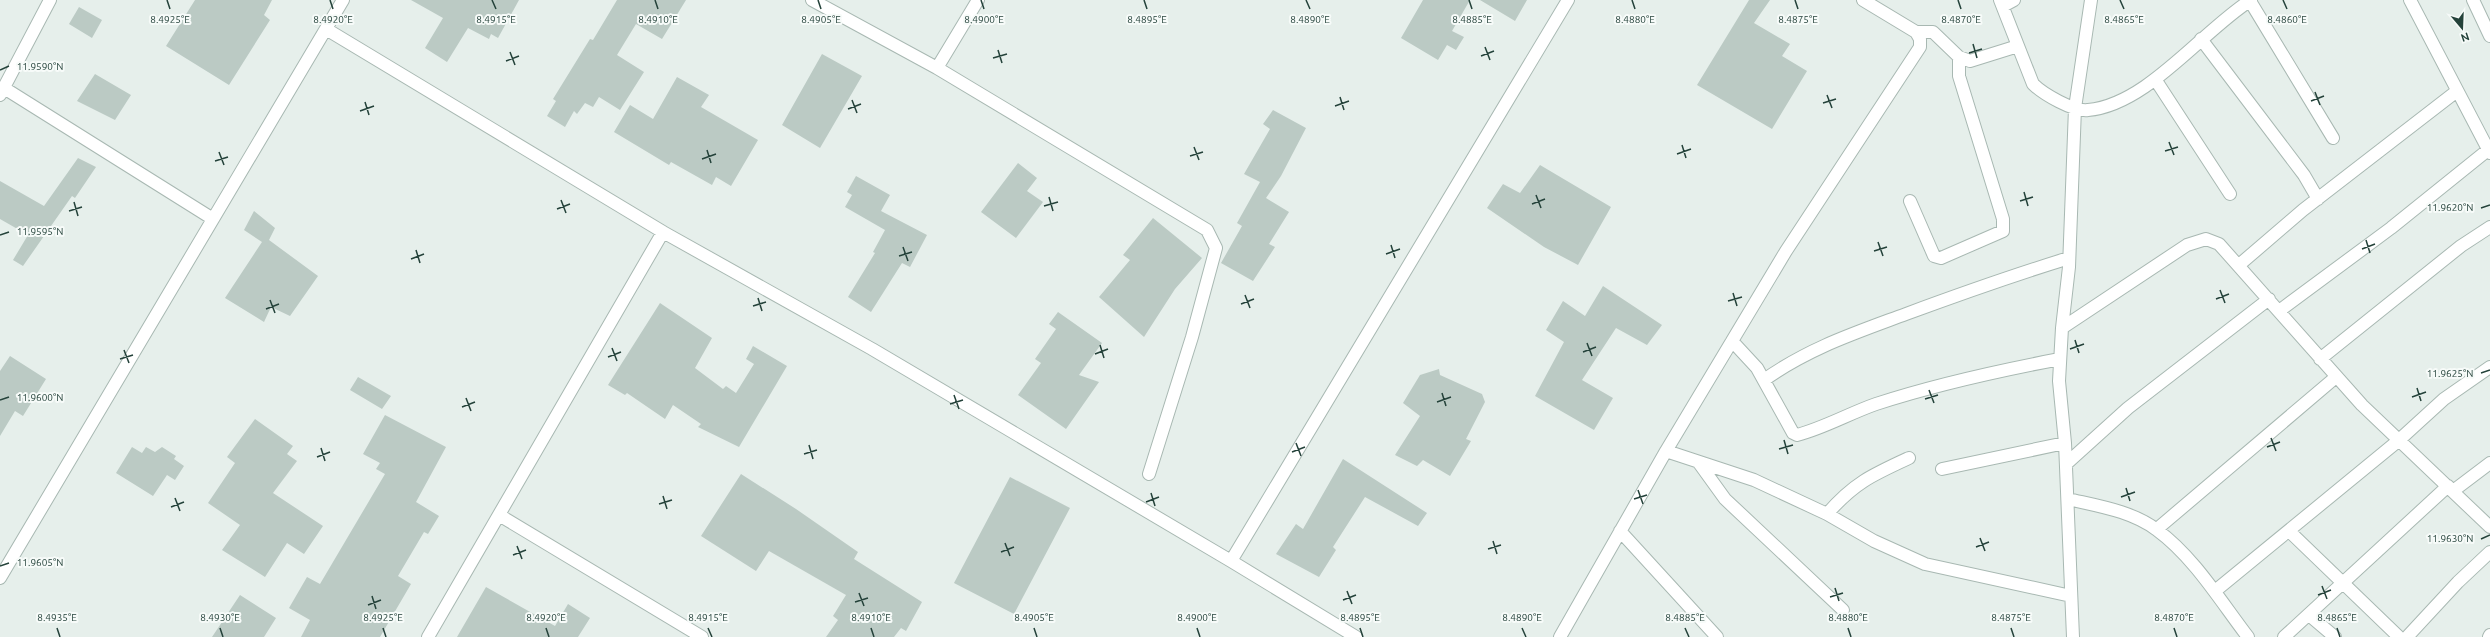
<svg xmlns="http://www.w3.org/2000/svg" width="2490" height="637" font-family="Ubuntu,sans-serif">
	<rect width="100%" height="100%" fill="#e6efeb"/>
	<path fill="#bbcac4" d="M 195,0 L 272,0 L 264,15 L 270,20 L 229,85 L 166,46 Z
		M 411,0 L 519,0 L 498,38 L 491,34 L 489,39 L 468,28 L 447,62 L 425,48 L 443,18 Z
		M 617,0 L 686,0 L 662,39 L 636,24 L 617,55 L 644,72 L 620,110 L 599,97 L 593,107 L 585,103 L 577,114 L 574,111 L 565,127 L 547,116 L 556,101 L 553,99 L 590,39 L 593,40 Z
		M 1423,0 L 1470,0 L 1452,31 L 1464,37 L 1456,50 L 1447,45 L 1438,60 L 1401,38 Z
		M 1480,0 L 1527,0 L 1515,21 Z
		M 1749,0 L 1770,0 L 1754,23 L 1790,44 L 1782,56 L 1807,71 L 1772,129 L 1697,85 Z
		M 79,7 L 102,20 L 92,38 L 69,24 Z
		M 822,54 L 862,76 L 820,148 L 782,125 Z
		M 95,74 L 131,95 L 115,120 L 77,101 Z
		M 677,77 L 709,95 L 701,107 L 758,140 L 731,186 L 716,177 L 712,185 L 671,162 L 669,165 L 614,132 L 630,105 L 653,119 Z
		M 1273,110 L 1306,128 L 1281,176 L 1266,198 L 1289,212 L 1269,244 L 1275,247 L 1253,281 L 1221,263 L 1242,226 L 1237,223 L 1260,182 L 1244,174 L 1270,129 L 1263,124 Z
		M 78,158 L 96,167 L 75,198 L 72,196 L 23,266 L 13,260 L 28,235 L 0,219 L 0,181 L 44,206 Z
		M 1018,163 L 1037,178 L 1027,191 L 1043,202 L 1016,238 L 981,212 Z
		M 1540,165 L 1611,207 L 1578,265 L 1544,247 L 1487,208 L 1503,184 L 1520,193 Z
		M 856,176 L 890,195 L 881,211 L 927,235 L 910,267 L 902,263 L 871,312 L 848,297 L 875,253 L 873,252 L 885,230 L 845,207 L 852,195 L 847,192 Z
		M 254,211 L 275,228 L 269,240 L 318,276 L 290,316 L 271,307 L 264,322 L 225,298 L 262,242 L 244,230 Z
		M 1153,218 L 1202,258 L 1175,289 L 1144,337 L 1099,297 L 1130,260 L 1123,255 Z
		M 1603,286 L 1662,325 L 1647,345 L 1616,328 L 1582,380 L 1613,398 L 1594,430 L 1535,396 L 1564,342 L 1546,330 L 1563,301 L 1585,316 Z
		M 660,303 L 712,338 L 695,368 L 723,389 L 726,386 L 736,393 L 754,364 L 746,359 L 753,346 L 787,366 L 739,447 L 698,427 L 701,424 L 673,405 L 665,419 L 627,393 L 625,395 L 608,385 Z
		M 1058,312 L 1102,343 L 1079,375 L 1099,382 L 1066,429 L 1018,395 L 1041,363 L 1035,359 L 1056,329 L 1049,324 Z
		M 10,356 L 46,379 L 23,416 L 15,411 L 0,436 L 0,371 Z
		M 1439,369 L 1440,375 L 1482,394 L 1485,402 L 1466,439 L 1471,441 L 1450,476 L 1423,460 L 1417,466 L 1395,455 L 1420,416 L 1403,403 L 1420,375 Z
		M 358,377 L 391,396 L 382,409 L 350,390 Z
		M 385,415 L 446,447 L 416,502 L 439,516 L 428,534 L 424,532 L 398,576 L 411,584 L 380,637 L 301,637 L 310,620 L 289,608 L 307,577 L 320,584 L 385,474 L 376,469 L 380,463 L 363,454 Z
		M 255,419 L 293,446 L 287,454 L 297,461 L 273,493 L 323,526 L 304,554 L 287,543 L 265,577 L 222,550 L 240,525 L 208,503 L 235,463 L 227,457 Z
		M 132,447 L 142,453 L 146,447 L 155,452 L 162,447 L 176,456 L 174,459 L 184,466 L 175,480 L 167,475 L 153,496 L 116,473 Z
		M 1343,459 L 1427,513 L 1418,526 L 1365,497 L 1333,547 L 1336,550 L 1319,577 L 1276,554 L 1296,524 L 1303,529 Z
		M 741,474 L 796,509 L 858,552 L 854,559 L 922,602 L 906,631 L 901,628 L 894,637 L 826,637 L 838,620 L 833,616 L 846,595 L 769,551 L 756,571 L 701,536 Z
		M 1010,477 L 1070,508 L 1014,614 L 954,583 Z
		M 486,587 L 555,626 L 568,604 L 590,618 L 578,637 L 457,637 Z
		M 240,595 L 276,618 L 264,637 L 212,637 Z"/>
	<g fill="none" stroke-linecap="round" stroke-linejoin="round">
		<defs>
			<path id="street" d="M 812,0 L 937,68 L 1207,230 L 1216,248 L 1192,337 L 1149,474
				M 2000,0 L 2033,84 C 2043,94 2074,112 2088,110 C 2147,105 2202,31 2251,0
				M 2410,0 L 2490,153
				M 2473,0 L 2490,36
				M 2250,1 L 2333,138
				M 2003,6 L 2014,0
				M 326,29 L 663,232 L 872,349 L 1231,561 L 1356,637
				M 1916,32 L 1933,32 L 1959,57 L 1970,61 L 2018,46
				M 2201,39 L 2304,175 L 2318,199
				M 937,68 L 978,0
				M 2155,79 L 2230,194
				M 4,88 L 213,219
				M 0,95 L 50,0
				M 1910,201 L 1934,256 L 1941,258 L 2003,231 L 2003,219 L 1959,76 L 1959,57
				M 2239,265 L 2303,210 L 2457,91
				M 2279,311 L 2391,228 L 2488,150
				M 2062,328 L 2187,245 L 2206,239 L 2219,244 L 2362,405 L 2490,527
				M 1732,341 L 1757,368 L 1793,433 L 1797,435 C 1824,428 1850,413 1876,404 C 1937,384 1997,371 2060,359
				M 2320,359 L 2461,246 L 2490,227
				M 1764,380 C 1809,348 1855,333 1906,314 C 1960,294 2014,275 2069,258
				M 1666,451 L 1754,480 L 1827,514 L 1874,541 L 1925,564 L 2071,596
				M 1699,463 L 1725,499 L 1843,610
				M 2066,464 L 2128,408 L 2269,299
				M 1942,469 L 2065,443
				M 2453,491 L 2490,463
				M 2068,499 C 2098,506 2132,511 2157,530 C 2194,557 2221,602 2248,637
				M 1827,514 C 1854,483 1872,475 1909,458
				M 499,515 L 702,637
				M 2157,529 L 2336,377
				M 1620,531 L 1717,637
				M 2289,531 L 2399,637
				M 1231,561 L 1568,0
				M 0,578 L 343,0
				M 2215,591 L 2398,441 L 2444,399 L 2490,367
				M 2309,615 L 2335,637
				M 428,637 L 663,232
				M 1560,637 L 1666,451 L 1786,251 L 1920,47 L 1920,39 L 1916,32 L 1863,0
				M 2073,637 L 2065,443 L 2059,381 L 2062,328 L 2069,267 L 2075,108 L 2091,0
				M 2284,637 L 2448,486
				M 2407,637 L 2458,582 L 2490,552
				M 2489,637 L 2490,635"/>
		</defs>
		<use href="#street" stroke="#a8b8b2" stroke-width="14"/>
		<use href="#street" stroke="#fff" stroke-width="12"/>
	</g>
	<path fill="none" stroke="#24423a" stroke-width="1.5" d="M 167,0 L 170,9M 330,0 L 333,9M 492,0 L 496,9M 655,0 L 658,9M 818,0 L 821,9M 981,0 L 984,9M 1144,0 L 1147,9M 1306,0 L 1310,9M 1469,0 L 1472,9M 1632,0 L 1635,9M 1795,0 L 1798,9M 1958,0 L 1961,9M 2120,0 L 2124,9M 2283,0 L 2287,9M 1973,44 L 1977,58M 1485,47 L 1490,60M 998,50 L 1002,63M 510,52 L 515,65M 1969,53 L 1982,49M 1481,56 L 1494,51M 993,58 L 1007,54M 506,61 L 519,56M 0,70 L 9,66M 2315,92 L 2320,105M 1827,95 L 1832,108M 1340,97 L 1344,110M 852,100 L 857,113M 2311,101 L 2324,96M 365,102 L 369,115M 1823,103 L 1836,99M 1335,106 L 1349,101M 848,109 L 861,104M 360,111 L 374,106M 2169,142 L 2174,155M 1682,145 L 1686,158M 1194,147 L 1199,160M 707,150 L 711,163M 2165,151 L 2178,147M 219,152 L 224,165M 1677,154 L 1691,149M 1190,156 L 1203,152M 702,159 L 716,154M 215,161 L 228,157M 2024,192 L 2028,206M 1536,195 L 1541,208M 1049,197 L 1053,211M 561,200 L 566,213M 2020,201 L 2033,197M 74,202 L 78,216M 1532,204 L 1545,199M 1044,206 L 1058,202M 2481,208 L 2490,205M 557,209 L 570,204M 69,211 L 82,207M 0,235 L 9,232M 2366,240 L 2370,253M 1878,242 L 1883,256M 1391,245 L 1395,258M 903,247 L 908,261M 2362,249 L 2375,244M 416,250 L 420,263M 1874,251 L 1887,247M 1386,254 L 1400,249M 899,256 L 912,252M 411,259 L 424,254M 2220,290 L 2225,303M 1733,293 L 1737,306M 1245,295 L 1250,308M 758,298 L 762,311M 2216,299 L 2229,294M 270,300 L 275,313M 1728,301 L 1742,297M 1241,304 L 1254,299M 753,306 L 766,302M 266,309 L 279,304M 2075,340 L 2079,353M 1587,343 L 1592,356M 1100,345 L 1104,358M 612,348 L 617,361M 2070,349 L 2084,344M 124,350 L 129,363M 1583,352 L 1596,347M 1095,354 L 1108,349M 608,357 L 621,352M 120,359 L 133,355M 2481,373 L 2490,370M 2417,388 L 2421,401M 1929,390 L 1934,403M 1442,393 L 1446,406M 954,395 L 959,409M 2412,397 L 2426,392M 466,398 L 471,411M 1925,399 L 1938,395M 0,400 L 9,397M 1437,402 L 1451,397M 950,404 L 963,400M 462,407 L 475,402M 2271,438 L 2276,451M 1784,440 L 1788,454M 1296,443 L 1301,456M 809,445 L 813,459M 2267,447 L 2280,442M 321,448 L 325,461M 1779,449 L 1793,445M 1292,452 L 1305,447M 804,454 L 817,450M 317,457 L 330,452M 2126,488 L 2130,501M 1638,490 L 1643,504M 1151,493 L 1155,506M 663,496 L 667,509M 2121,497 L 2135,492M 175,498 L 180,511M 1634,499 L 1647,495M 1146,502 L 1159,497M 659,504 L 672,500M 171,507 L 184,502M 1980,538 L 1985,551M 2481,539 L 2490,535M 1493,541 L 1497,554M 1005,543 L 1010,556M 517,546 L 522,559M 1976,547 L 1989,542M 1488,549 L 1501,545M 1001,552 L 1014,547M 513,555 L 526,550M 0,566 L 9,563M 2322,586 L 2327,599M 1835,588 L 1839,601M 1347,591 L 1352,604M 859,593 L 864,606M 2318,595 L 2331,590M 372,596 L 376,609M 1830,597 L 1843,593M 1343,600 L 1356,595M 855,602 L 868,598M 368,605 L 381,600M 57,628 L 60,637M 220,628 L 223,637M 383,628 L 386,637M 546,628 L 549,637M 708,628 L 712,637M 871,628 L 874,637M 1034,628 L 1037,637M 1197,628 L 1200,637M 1360,628 L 1363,637M 1522,628 L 1526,637M 1685,628 L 1689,637M 1848,628 L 1851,637M 2011,628 L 2014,637M 2174,628 L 2177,637M 2337,628 L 2340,637"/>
	<g font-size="10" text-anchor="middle" fill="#24423a" stroke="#f7fbf9" stroke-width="4" stroke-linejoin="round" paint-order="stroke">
		<text x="2287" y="23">8.4860°E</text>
		<text x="170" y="23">8.4925°E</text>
		<text x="333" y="23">8.4920°E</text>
		<text x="496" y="23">8.4915°E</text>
		<text x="658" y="23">8.4910°E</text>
		<text x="821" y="23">8.4905°E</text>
		<text x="984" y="23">8.4900°E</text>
		<text x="1147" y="23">8.4895°E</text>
		<text x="1310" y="23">8.4890°E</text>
		<text x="1472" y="23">8.4885°E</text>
		<text x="1635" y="23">8.4880°E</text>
		<text x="1798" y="23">8.4875°E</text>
		<text x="1961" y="23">8.4870°E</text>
		<text x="2124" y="23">8.4865°E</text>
		<text x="40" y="70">11.9590°N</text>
		<text x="2450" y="211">11.9620°N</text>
		<text x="40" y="235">11.9595°N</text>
		<text x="2450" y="377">11.9625°N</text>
		<text x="40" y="401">11.9600°N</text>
		<text x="2450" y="542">11.9630°N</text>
		<text x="40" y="566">11.9605°N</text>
		<text x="57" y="621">8.4935°E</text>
		<text x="220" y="621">8.4930°E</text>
		<text x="383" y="621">8.4925°E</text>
		<text x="546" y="621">8.4920°E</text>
		<text x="708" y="621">8.4915°E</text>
		<text x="871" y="621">8.4910°E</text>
		<text x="1034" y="621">8.4905°E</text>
		<text x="1197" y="621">8.4900°E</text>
		<text x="1360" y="621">8.4895°E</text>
		<text x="1522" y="621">8.4890°E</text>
		<text x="1685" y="621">8.4885°E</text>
		<text x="1848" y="621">8.4880°E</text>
		<text x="2011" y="621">8.4875°E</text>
		<text x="2174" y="621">8.4870°E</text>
		<text x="2337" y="621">8.4865°E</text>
	</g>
	<g transform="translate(2462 28) rotate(161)" stroke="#f7fbf9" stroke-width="3" paint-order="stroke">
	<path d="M0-3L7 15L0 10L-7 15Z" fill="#24423a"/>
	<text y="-6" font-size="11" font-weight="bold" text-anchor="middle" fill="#24423a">N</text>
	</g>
</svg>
